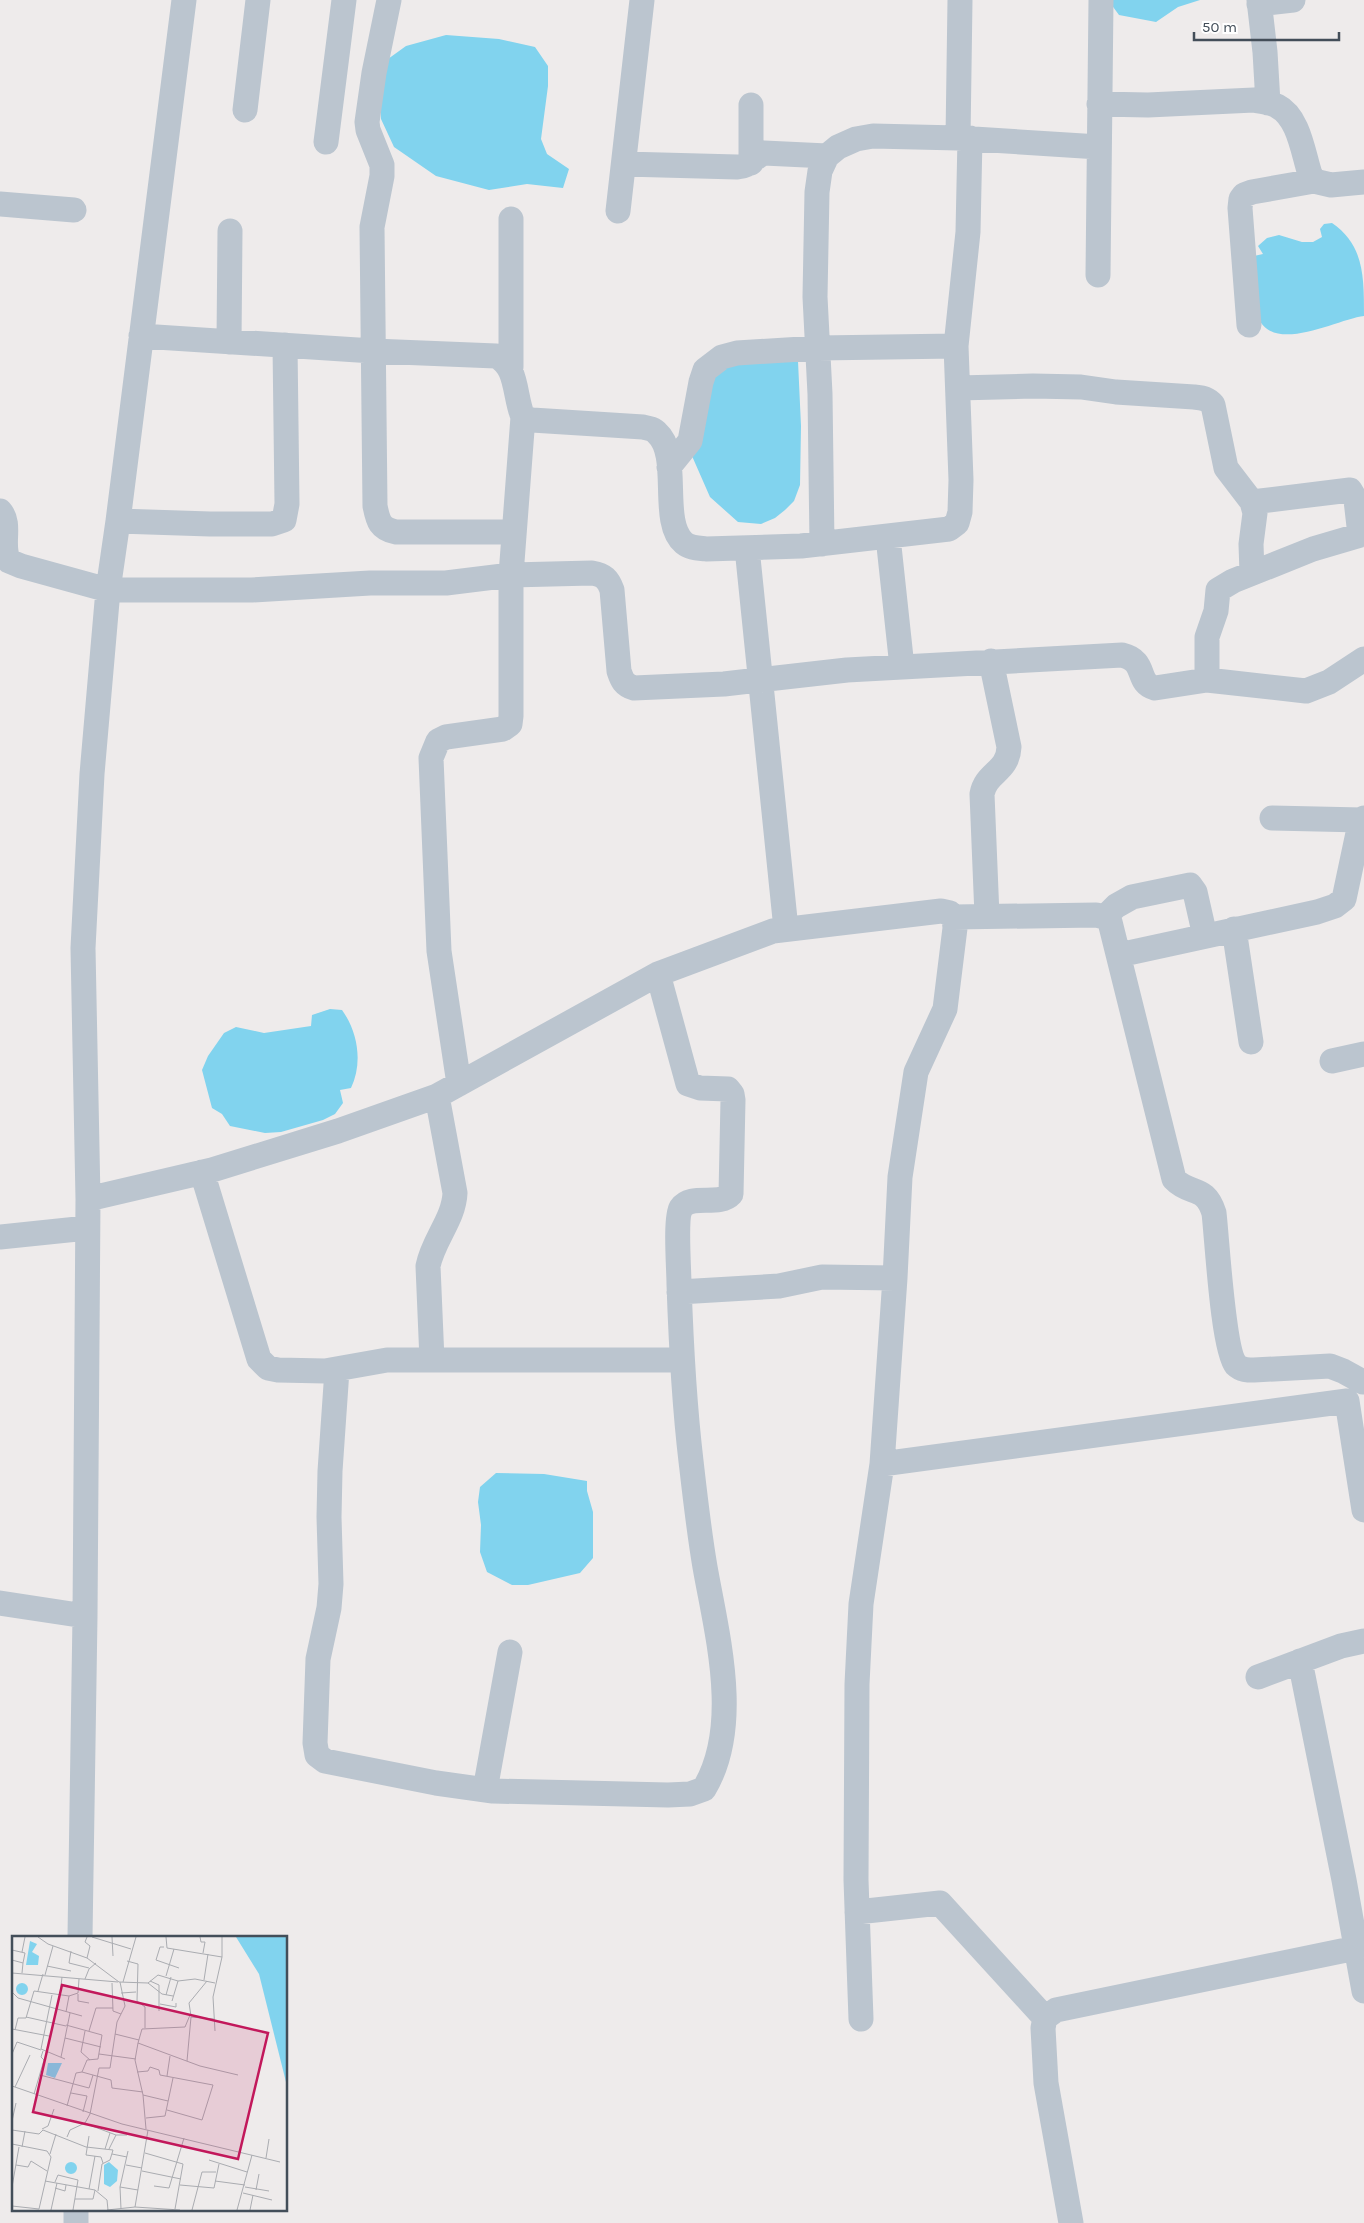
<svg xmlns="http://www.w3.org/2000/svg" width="1364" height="2223" font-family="Karla,sans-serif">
	<rect width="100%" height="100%" fill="#eeebeb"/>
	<path fill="#81d3ee" d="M 1108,0 L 1200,0 L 1178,7 L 1156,22 L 1119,15 Z
		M 446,35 L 499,39 L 535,47 L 548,66 L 548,86 L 541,139 L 547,154 L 569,169 L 563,188 L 527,184 L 489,190 L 436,176 L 394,147 L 381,119 L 380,98 L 388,59 L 406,46 Z
		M 1332,223 C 1364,245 1364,276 1364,316 C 1337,319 1270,357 1257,314 C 1253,300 1255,271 1254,256 L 1263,254 L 1258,246 L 1267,238 L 1279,235 L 1302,242 L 1313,242 L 1322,237 L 1320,229 L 1324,224 Z
		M 730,360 L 798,361 L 801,426 L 800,485 L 794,501 L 785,510 L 775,518 L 761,524 L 738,522 L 710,497 L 692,456 L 704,386 Z
		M 330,1009 L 342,1010 C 358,1032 363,1063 351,1088 L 340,1090 L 343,1103 L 335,1114 L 323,1120 L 281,1132 L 265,1133 L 230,1126 L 222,1114 L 212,1108 L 202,1070 L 208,1056 L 224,1033 L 236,1027 L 264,1033 L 311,1026 L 312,1015 Z
		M 496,1473 L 544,1474 L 587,1481 L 587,1491 L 593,1512 L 593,1558 L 580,1573 L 528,1585 L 512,1585 L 487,1572 L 480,1552 L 481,1525 L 478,1502 L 480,1487 Z"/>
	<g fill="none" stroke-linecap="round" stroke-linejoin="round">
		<path stroke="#bbc5cf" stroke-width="25" d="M 389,0 L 374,73 L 367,122 L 368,130 L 382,165 L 382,176 L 372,227 L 375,506 C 378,521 380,529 396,532 L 514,532
			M 1259,0 L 1265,52 L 1268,103
			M 1259,4 L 1293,0
			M 1099,104 L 1148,105 L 1254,100 C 1262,102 1270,102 1277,106 C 1299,117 1303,153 1310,174 L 1314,181 L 1331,185 L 1364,182
			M 751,105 L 751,163
			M 245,110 L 258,0
			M 958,138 L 960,0
			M 326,142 L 344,0
			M 624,164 L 737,167 C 751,166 752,158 764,153 L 827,156
			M 0,204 L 74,210
			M 618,211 L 642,0
			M 1098,275 L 1101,0
			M 1249,325 L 1240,208 L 1241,199 L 1244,195 L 1252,192 L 1314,181
			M 141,336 L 373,351 L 496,356 C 518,366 514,396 523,417 L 532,420 L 643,427 C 648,428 654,429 657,433 C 682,455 659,522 684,543 C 690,548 699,548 706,549 L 801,546 L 949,529 L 957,523 L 960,512 L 961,480 L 956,346 L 968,232 L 970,138
			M 229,342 L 230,231
			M 511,367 L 511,219
			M 958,388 L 1033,386 L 1081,387 L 1116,392 L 1194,397 C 1202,398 1207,398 1213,405 L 1226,468 L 1252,502 L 1255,513 L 1251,544 L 1252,573
			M 669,467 L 690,441 L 701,382 L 705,370 L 722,357 L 737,353 L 818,348 L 956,346
			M 1252,502 L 1350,490 L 1356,500 L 1360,535
			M 0,511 C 12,524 0,546 9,561 L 21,566 L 108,590 L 252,590 L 370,583 L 446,583 L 511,575 L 592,573 C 604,575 608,579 612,590 L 619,671 C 622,680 624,685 634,688 L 724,684 L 847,670 L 1122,655 C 1148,661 1135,683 1155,688 L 1207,680 L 1306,691 L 1329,682 L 1364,659
			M 118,521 L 210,524 L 272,524 L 284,520 L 287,504 L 285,345
			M 888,537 L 902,667
			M 822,544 L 820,394 L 815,297 L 817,192 L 820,171 L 827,156 L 838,147 L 856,139 L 873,136 L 958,138 L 1099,147
			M 747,548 L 786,929
			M 1207,680 L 1207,637 L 1216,611 L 1218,590 L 1233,581 L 1313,549 L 1364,534
			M 1272,818 L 1362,820
			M 987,916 L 982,794 C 986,772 1008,772 1009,747 L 991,661
			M 954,917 L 1096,915 L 1105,917 L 1110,922 L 1174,1179 C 1190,1196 1205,1184 1214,1213 C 1217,1238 1223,1350 1236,1365 C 1241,1370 1248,1370 1254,1370 L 1330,1366 L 1343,1371 L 1363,1382
			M 1105,917 L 1116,906 L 1132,897 L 1190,885 L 1195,892 L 1205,936
			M 1234,929 L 1251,1042
			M 1119,955 L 1317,912 L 1335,906 L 1344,899 L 1358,833 L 1364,818
			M 1332,1061 L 1364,1054
			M 459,1084 L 439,951 L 431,758 L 438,741 L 446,737 L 503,729 L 510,724 L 511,716 L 511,575 L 523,417
			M 202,1172 L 259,1359 L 268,1368 L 278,1370 L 325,1371 L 387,1360 L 682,1360
			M 88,1199 L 212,1170 L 338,1131 L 437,1096 L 658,974 L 773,931 L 941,911 L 950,913 L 954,917 L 955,928 L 945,1009 L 916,1072 L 900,1177 L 895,1278 L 882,1464 L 861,1604 L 857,1684 L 856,1880 L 861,2019
			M 0,1237 L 87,1228
			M 679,1292 L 779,1286 L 822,1277 L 895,1278
			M 432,1360 L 428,1266 C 433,1240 454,1219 455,1193 L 437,1096
			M 337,1370 L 330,1471 L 329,1517 L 331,1584 L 329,1608 L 318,1659 L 315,1743 L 317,1755 L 325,1761 L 436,1783 L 493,1791 L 668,1795 L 690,1794 L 704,1789 C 742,1726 717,1635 705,1567 C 699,1532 695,1496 691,1461 C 684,1402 681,1343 679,1284 C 679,1270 675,1218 681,1208 C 691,1193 719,1207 731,1194 L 733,1100 L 732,1094 L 728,1089 L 700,1088 L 688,1084 L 658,974
			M 882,1464 L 1347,1401 L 1364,1510
			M 0,1603 L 85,1616
			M 1300,1661 L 1344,1880 L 1364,1991
			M 1258,1677 L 1341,1646 L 1364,1641
			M 485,1790 L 510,1652
			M 857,1912 L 940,1903 L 1045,2018
			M 80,1937 L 85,1616 L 88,1199 L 83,948 L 92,774 L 108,590 L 118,521 L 184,0
			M 76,2223 L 76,2209
			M 1071,2223 L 1046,2083 L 1043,2028 L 1045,2018 L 1056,2010 L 1356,1948"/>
	</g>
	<g transform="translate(12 1936)">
		<rect width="275" height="275" fill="#eeebeb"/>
		<path d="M 224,1 L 275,1 L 275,150 L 247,38 ZM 18,5 L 25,8 L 20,16 L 27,20 L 26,29 L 14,29 ZM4 53a6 6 0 1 1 12 0a6 6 0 1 1-12 0ZM 36,127 L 50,127 L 43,142 L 34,139 ZM53 232a6 6 0 1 1 12 0a6 6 0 1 1-12 0ZM 97,226 L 106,234 L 105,245 L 98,251 L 92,248 L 92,229 Z" fill="#81d3ee"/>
		<path fill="none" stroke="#aaacb1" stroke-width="1" d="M 26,1 L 36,8 L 75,22 L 107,46 L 136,47 L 146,39 L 166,45 L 183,43 L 203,47M 75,1 L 73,6 L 78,10 L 75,22M 80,1 L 119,13M 100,1 L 101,20M 154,1 L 155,12 L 210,21M 188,1 L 189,6 L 193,6 L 191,17M 152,11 L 148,11 L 144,24 L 167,32M 0,14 L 13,17 L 11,27M 59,15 L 57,27 L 77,32M 10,16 L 13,1M 0,24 L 11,27 L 10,37M 115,25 L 126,28 L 125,65 L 133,71 L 133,92M 35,30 L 59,35M 0,37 L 106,46M 33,39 L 41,10M 154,40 L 162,13M 73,43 L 77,33 L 84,27M 192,44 L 196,18M 138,45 L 147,49 L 147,75M 111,46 L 124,1M 100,47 L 101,75 L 109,78M 136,47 L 150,58 L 161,60M 26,55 L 31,38M 0,56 L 6,62 L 70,80M 109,57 L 124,56M 66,58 L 66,65 L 77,67M 40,59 L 29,113 L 53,123M 48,59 L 50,41M 154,59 L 159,41M 160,65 L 166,45M 148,68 L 164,71 L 164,67M 54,76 L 57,60 L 66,57 L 67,43M 58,77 L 53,102 L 89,111M 179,80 L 177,67 L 195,45M 14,81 L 54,90M 54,89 L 90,99 L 86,123 L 75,124 L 70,136 L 64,137 L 55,170M 0,93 L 37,100M 3,94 L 6,82 L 14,82 L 22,55 L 57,60M 73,95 L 69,116 L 78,124M 77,95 L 84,72 L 101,72M 203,95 L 201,61 L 210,21 L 210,1M 103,98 L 127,104M 126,107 L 130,93 L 173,91 L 178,79M 0,118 L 5,106 L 29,114M 87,118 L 124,123M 49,121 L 53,102M 175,125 L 179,81 L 202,83M 70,136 L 99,144 L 100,152 L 131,156M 125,136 L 136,135 L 138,131 L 147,134 L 148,139 L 201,149 L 190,184 L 155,174M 28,139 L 77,152 L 81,139M 155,140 L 158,120M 0,150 L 110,188 L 268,226M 3,151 L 18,119M 59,157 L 75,160 L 71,176M 22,158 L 32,124 L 29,121 L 31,115M 131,159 L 156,165M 134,182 L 153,180 L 161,142M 0,185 L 4,167M 72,187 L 104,199M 30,193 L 36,190 L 42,173M 134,193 L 131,159 L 123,124 L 126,107 L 188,130 L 226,139M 0,194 L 27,198 L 31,194 L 74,211 L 101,214 L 98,224 L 90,228 L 86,255M 77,200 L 74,219 L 89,221 L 91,227M 55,201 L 58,194 L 73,187 L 78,178 L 87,132 L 98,132 L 105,86 L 113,70 L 108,46M 0,208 L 35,215 L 39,221 L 27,273 L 0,270M 10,211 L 13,195M 93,213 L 98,197M 97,213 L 104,199 L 115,199M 133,217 L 171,228 L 163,273M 38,218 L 44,198M 100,218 L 115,221M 254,222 L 257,203M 197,224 L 235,236M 4,229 L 16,231 L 19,225 L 35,235M 114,229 L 130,232M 130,235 L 169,243M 33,245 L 83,254 L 95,264 L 96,274M 203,245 L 233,249M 43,246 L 46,239 L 66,244 L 61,274M 168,249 L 202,252 L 207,228M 142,250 L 157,252 L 172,202M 0,251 L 7,211M 108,251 L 116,215M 233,251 L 257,255M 43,252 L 53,255 L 54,249M 77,253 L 83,220M 244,254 L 247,238M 231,257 L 260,264M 63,263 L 81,263 L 83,254M 123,271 L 136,194M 109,273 L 108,251 L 126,254M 39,274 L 45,247M 95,274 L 123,271 L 168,274M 180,274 L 190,236 L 204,236M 225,274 L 240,219M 238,274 L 241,259"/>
		<path fill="#c2185b" fill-opacity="0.15" stroke="#c2185b" stroke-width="2.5" d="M 50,49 L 256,97 L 226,223 L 21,176 Z"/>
		<rect width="275" height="275" fill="none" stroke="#434e59" stroke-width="2.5"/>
	</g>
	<path d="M1194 32v8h145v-8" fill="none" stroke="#434e59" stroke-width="2.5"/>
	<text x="1202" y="32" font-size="15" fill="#434e59" stroke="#ffffff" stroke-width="4" paint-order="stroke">50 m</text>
</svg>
